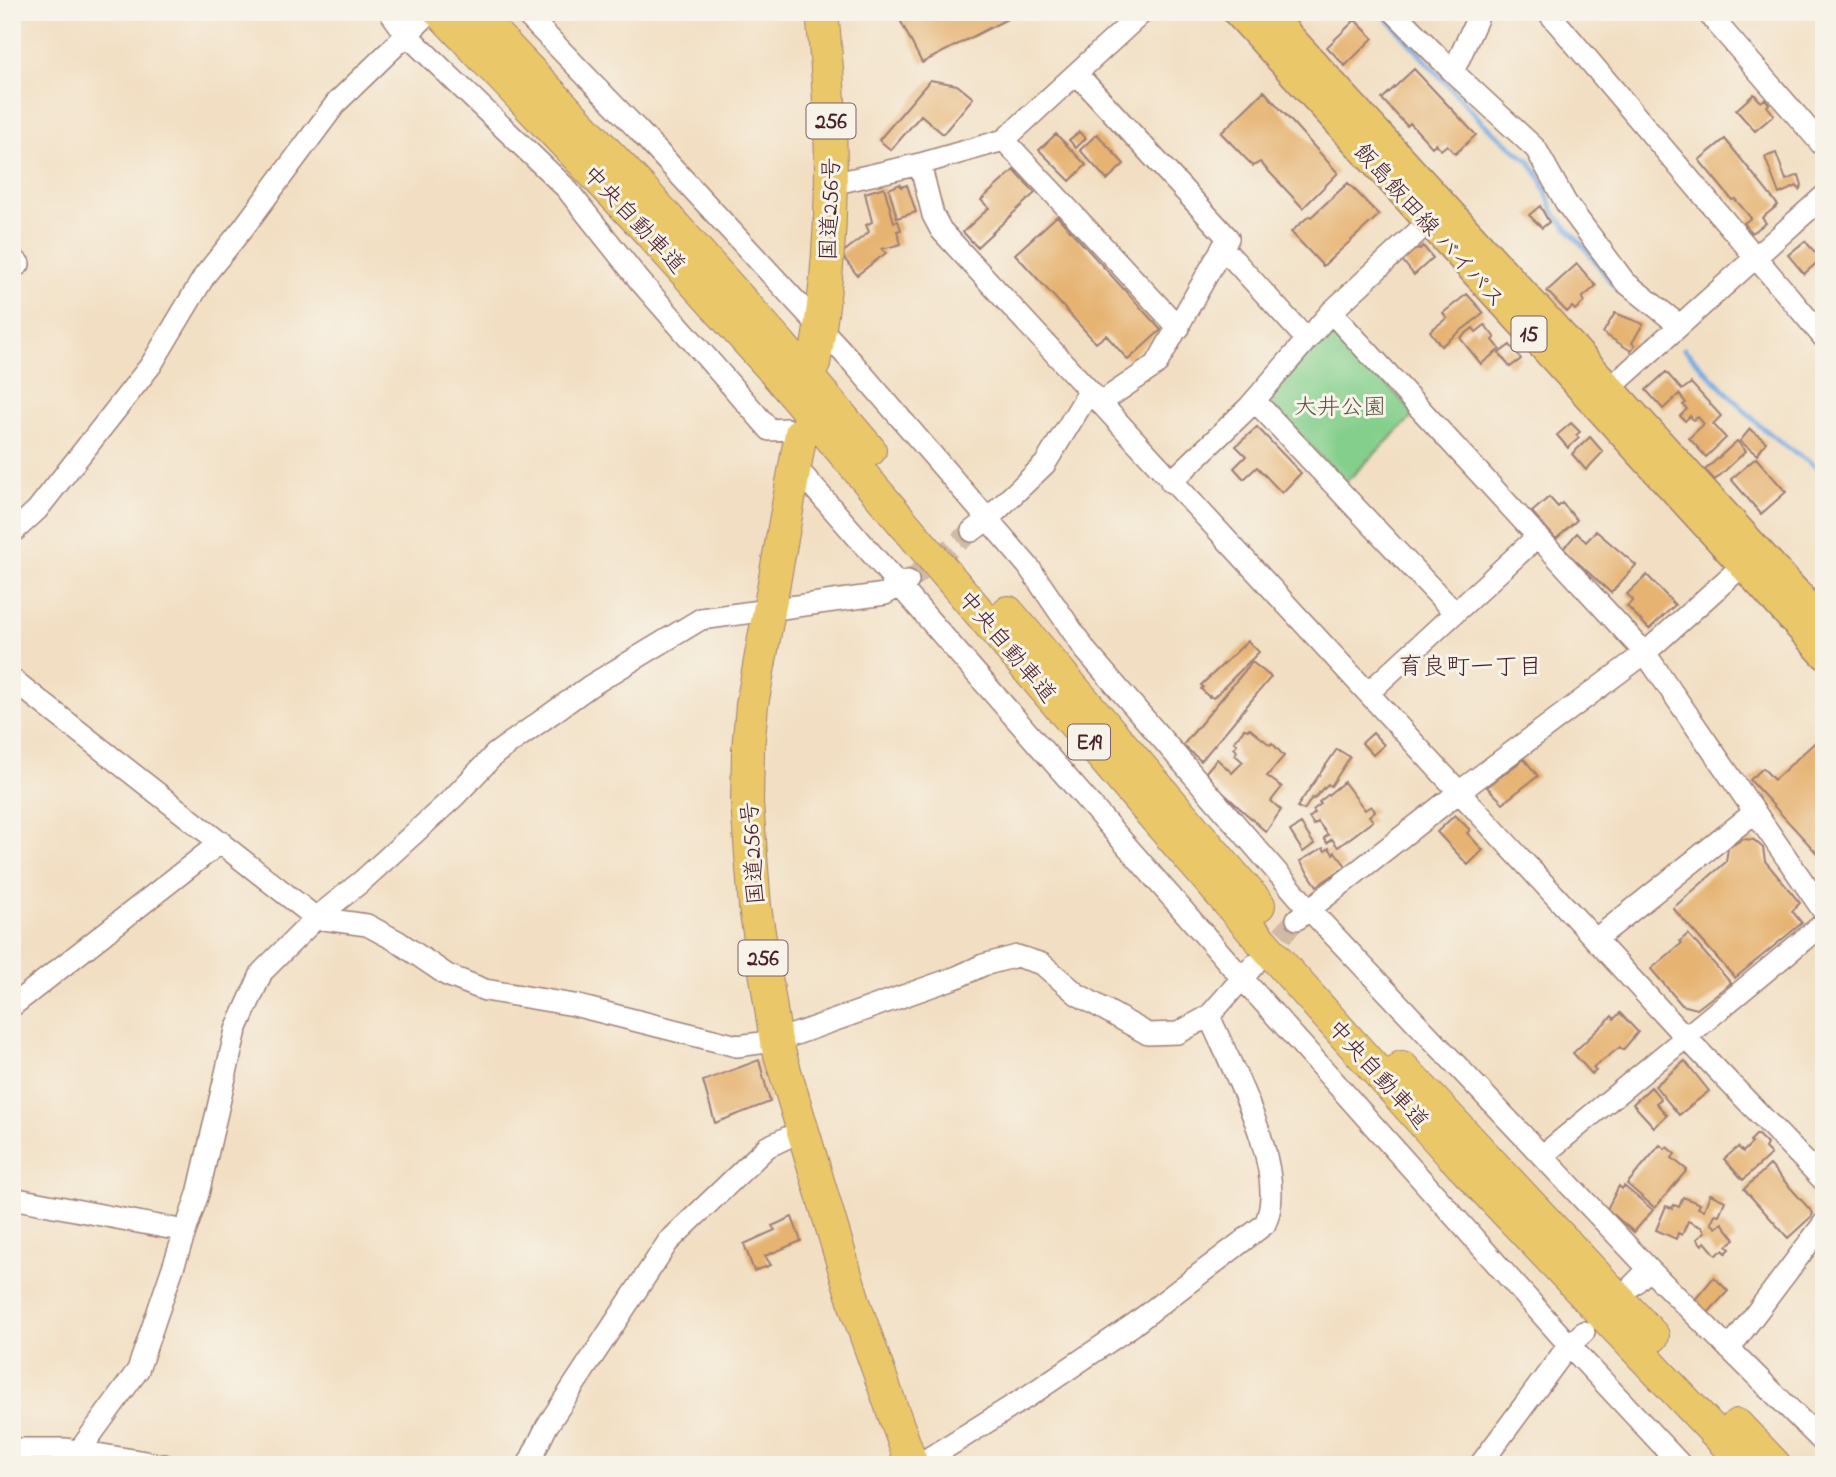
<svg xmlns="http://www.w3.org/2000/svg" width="1836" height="1477" font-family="'Indie Flower','Klee One',sans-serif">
	<rect width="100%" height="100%" fill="#f7f3e8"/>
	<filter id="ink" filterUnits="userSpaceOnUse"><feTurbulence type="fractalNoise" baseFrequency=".0143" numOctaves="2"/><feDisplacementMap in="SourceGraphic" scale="14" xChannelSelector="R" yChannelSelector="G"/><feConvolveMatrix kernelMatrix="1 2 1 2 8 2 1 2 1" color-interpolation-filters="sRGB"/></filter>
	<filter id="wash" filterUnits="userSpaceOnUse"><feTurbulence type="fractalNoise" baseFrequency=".00686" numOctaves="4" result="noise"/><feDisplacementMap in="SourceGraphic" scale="28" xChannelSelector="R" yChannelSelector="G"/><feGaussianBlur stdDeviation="1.57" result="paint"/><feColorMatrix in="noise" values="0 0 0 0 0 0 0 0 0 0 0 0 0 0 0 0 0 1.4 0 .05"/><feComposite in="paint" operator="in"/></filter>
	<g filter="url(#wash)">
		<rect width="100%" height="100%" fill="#f2dfc3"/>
		<path fill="#84cf8c" stroke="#67775c" stroke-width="2" d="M 1332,326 L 1415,414 L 1345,483 L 1273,406 L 1272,391 Z"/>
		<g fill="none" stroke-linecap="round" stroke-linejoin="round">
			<path stroke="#79ace5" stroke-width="5" d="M 1381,12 L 1482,122 L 1530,162 L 1541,179 L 1554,213 L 1585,248 L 1614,286 L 1623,294
				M 1684,349 L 1758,424 L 1784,445 L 1824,472"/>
		</g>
		<g id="blocks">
			<path fill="#e6b372" d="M 896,12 L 1003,12 L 1007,19 L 922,63 Z
				M 1355,20 L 1373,38 L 1345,66 L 1327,47 Z
				M 1414,69 L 1476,135 L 1455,154 L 1447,145 L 1441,150 L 1435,144 L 1432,147 L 1410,123 L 1407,126 L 1382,99 Z
				M 930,80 L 957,85 L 973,98 L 943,134 L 921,115 L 891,150 L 879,140 Z
				M 1264,91 L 1338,173 L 1303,208 L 1260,162 L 1253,166 L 1221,133 Z
				M 1754,94 L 1761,102 L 1765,99 L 1769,104 L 1767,106 L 1774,115 L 1755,131 L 1736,110 Z
				M 1079,132 L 1086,138 L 1076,148 L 1069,140 Z
				M 1056,134 L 1086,165 L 1070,181 L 1039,150 Z
				M 1097,134 L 1124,164 L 1107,180 L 1080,150 Z
				M 1725,139 L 1778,205 L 1762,218 L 1766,223 L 1752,233 L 1744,223 L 1751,218 L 1735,199 L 1732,200 L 1699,160 Z
				M 1776,153 L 1786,180 L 1799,175 L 1802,185 L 1799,190 L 1797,186 L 1779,194 L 1765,157 Z
				M 1014,170 L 1035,193 L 977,247 L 963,232 L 989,208 L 981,200 Z
				M 1348,183 L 1379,215 L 1323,266 L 1291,232 L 1309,216 L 1311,217 Z
				M 900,184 L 901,187 L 907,185 L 916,212 L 897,218 L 889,189 Z
				M 884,187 L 894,222 L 898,221 L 901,230 L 897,231 L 901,244 L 882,249 L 886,253 L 857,275 L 841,254 L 869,232 L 866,225 L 872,222 L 865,193 Z
				M 1540,206 L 1549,222 L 1542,228 L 1529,215 Z
				M 1057,216 L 1161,330 L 1128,360 L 1106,335 L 1096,343 L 1015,254 Z
				M 1805,241 L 1821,259 L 1804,274 L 1788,255 Z
				M 1423,246 L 1433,258 L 1414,275 L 1402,260 L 1417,248 L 1420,249 Z
				M 1577,264 L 1596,286 L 1582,298 L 1584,302 L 1575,310 L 1572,307 L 1567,312 L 1547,291 Z
				M 1467,294 L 1484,313 L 1441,346 L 1430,331 L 1447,318 L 1443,313 Z
				M 1615,313 L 1643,324 L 1632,343 L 1635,345 L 1631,351 L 1603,333 Z
				M 1485,325 L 1495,338 L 1493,340 L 1500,349 L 1481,364 L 1460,338 L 1473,328 L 1476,332 Z
				M 1510,345 L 1521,359 L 1510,367 L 1499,353 Z
				M 1666,372 L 1682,390 L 1691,383 L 1721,416 L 1713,424 L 1726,438 L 1706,457 L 1689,438 L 1704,424 L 1698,417 L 1693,420 L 1690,416 L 1685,421 L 1680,416 L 1687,409 L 1683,405 L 1686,403 L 1679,394 L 1663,409 L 1646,390 Z
				M 1571,423 L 1580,432 L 1576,435 L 1579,438 L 1568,448 L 1557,435 Z
				M 1257,427 L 1301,473 L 1282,493 L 1257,467 L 1244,479 L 1234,468 L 1246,456 L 1236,446 Z
				M 1750,429 L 1766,442 L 1757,455 L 1740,441 Z
				M 1590,437 L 1603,452 L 1586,470 L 1572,454 Z
				M 1737,441 L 1746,451 L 1715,480 L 1705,470 Z
				M 1756,458 L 1786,492 L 1761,514 L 1731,479 Z
				M 1549,497 L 1558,507 L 1562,503 L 1577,520 L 1556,539 L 1532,512 Z
				M 1596,531 L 1636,565 L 1611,593 L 1563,549 L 1577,533 L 1586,542 Z
				M 1647,575 L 1675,605 L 1649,629 L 1627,606 L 1633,600 L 1627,594 Z
				M 1248,641 L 1259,652 L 1213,698 L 1210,696 L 1209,697 L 1201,689 L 1203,687 L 1201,685 Z
				M 1252,662 L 1271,677 L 1201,761 L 1183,745 Z
				M 1249,728 L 1270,745 L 1272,743 L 1284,756 L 1267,776 L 1282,787 L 1271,801 L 1281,810 L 1266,832 L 1209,780 L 1211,778 L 1205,773 L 1217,759 L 1232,773 L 1243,762 L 1235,755 L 1237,751 L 1234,748 L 1237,744 L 1234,742 L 1244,729 L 1248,730 Z
				M 1373,733 L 1384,745 L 1373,755 L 1362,743 Z
				M 1824,734 L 1824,861 L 1750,780 L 1763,768 L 1774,780 Z
				M 1337,749 L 1350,757 L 1331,786 L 1328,784 L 1324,789 L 1323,788 L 1314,799 L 1312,798 L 1304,810 L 1297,807 Z
				M 1524,759 L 1538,776 L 1503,803 L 1487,787 Z
				M 1344,782 L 1365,810 L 1371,806 L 1375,811 L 1369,816 L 1373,821 L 1338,847 L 1332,839 L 1327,843 L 1324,838 L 1328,835 L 1318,822 L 1314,825 L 1309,818 L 1315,813 L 1313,810 L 1321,804 L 1319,802 Z
				M 1455,815 L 1470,830 L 1467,833 L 1483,850 L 1468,865 L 1437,832 Z
				M 1301,824 L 1314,844 L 1303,852 L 1290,831 Z
				M 1743,839 L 1754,840 L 1763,848 L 1765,861 L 1800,903 L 1792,911 L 1802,923 L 1735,978 L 1673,908 L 1726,862 L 1728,848 Z
				M 1323,848 L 1325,851 L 1329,848 L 1333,854 L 1335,852 L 1346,866 L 1317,886 L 1300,861 Z
				M 1688,934 L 1731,983 L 1697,1009 L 1682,1005 L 1651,969 L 1682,943 L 1680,941 Z
				M 1620,1013 L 1638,1032 L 1623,1050 L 1620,1047 L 1593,1068 L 1596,1071 L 1592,1074 L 1573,1053 L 1612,1016 L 1614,1019 Z
				M 759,1060 L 770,1102 L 715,1123 L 703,1081 Z
				M 1685,1061 L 1709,1091 L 1679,1115 L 1655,1086 Z
				M 1651,1087 L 1661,1099 L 1656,1103 L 1667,1115 L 1654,1127 L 1633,1104 Z
				M 1757,1134 L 1767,1144 L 1765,1148 L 1771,1154 L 1743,1180 L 1724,1159 L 1738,1147 L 1743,1152 L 1752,1143 L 1750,1141 Z
				M 1660,1145 L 1665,1149 L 1667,1147 L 1675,1154 L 1672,1158 L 1687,1170 L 1655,1208 L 1627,1184 Z
				M 1770,1165 L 1813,1213 L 1812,1216 L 1788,1238 L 1744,1189 Z
				M 1619,1186 L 1622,1189 L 1624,1186 L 1653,1210 L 1634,1232 L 1607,1209 Z
				M 1710,1194 L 1725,1201 L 1719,1215 L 1715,1214 L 1711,1223 L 1716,1228 L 1722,1223 L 1735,1239 L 1727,1246 L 1730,1249 L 1726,1253 L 1723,1250 L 1716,1255 L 1705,1242 L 1702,1245 L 1697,1239 L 1705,1232 L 1701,1227 L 1688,1221 L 1682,1235 L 1678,1233 L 1676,1239 L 1656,1230 L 1666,1206 L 1672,1208 L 1674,1205 L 1679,1207 L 1683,1197 L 1700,1204 L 1698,1208 L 1704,1210 Z
				M 792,1217 L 801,1241 L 765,1256 L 771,1265 L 754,1271 L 744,1244 L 775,1230 L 772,1226 Z
				M 1714,1277 L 1728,1291 L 1706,1315 L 1693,1302 Z"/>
		</g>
	</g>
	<g filter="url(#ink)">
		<use href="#blocks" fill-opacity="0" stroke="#9e7f77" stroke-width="2"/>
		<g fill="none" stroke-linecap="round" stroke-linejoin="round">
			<path stroke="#d0b9a5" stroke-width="21" stroke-dasharray="21 10" stroke-linecap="butt" d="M 910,580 L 972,531
				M 1261,958 L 1297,919"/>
			<defs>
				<path id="minor" d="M 390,12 L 406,34 L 566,188 L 639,280 L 770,430 L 787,429 L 800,441
					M 524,12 L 639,131 L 853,363 L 1028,566 L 1086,651 L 1308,908 L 1649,1269 L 1824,1443
					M 1394,12 L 1453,72 L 1536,149 L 1566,203 L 1625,282 L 1679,325
					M 1548,12 L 1824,338
					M 1707,12 L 1824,147
					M 1453,72 L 1480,12
					M 1077,74 L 1228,238 L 1156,365 L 1100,403
					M 1004,140 L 1179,328
					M 920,164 L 933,215 L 941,230 L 1675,1026 L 1824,1181
					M 832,184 L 920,164 L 1004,140 L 1143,12
					M 1223,248 L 1307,340
					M 12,257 L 19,264
					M 1331,312 L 1645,653 L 1824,912
					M 1599,398 L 1824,196
					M 1255,401 L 1455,613
					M 795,466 L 1242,978 L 1569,1345 L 1681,1465
					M 1171,482 L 1248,408 L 1331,312 L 1438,213
					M 972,531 L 988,519 L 1045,464 L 1089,392
					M 12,533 L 37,510 L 151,365 L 205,275 L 244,227 L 337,102 L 423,19
					M 12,679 L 316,918 L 367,925 L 397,941 L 447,975 L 485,990 L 574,1005 L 737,1046 L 776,1041 L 957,977 L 983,965 L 1017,956 L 1042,964 L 1077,994 L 1148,1034 L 1178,1033 L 1209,1016 L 1254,965
					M 1368,693 L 1538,536
					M 1297,919 L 1459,792 L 1645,653 L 1752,557
					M 1596,939 L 1755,812
					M 12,1006 L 221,842
					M 1542,1156 L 1824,923
					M 12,1198 L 185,1231
					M 1633,1285 L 1649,1269
					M 1729,1349 L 1824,1223
					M 12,1449 L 66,1449 L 164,1465
					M 69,1465 L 138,1370 L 198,1194 L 236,1030 L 262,972 L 316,918 L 362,881 L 454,797 L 495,754 L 590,686 L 701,619 L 885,594 L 908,581
					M 528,1465 L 547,1426 L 668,1242 L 767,1147 L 801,1131
					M 918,1465 L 1030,1395 L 1133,1325 L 1265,1224 C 1290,1171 1231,1067 1209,1016
					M 1480,1465 L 1569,1345 L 1584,1332"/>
				<path id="major" d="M 1237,12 L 1824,654
					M 1267,12 L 1824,623"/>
				<path id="highway" d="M 440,12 L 647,230 L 767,363 L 1122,780 L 1289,973 L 1449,1152 L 1746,1465
					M 474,12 L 641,188 L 781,345 L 870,450
					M 814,364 C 836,247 834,129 822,12
					M 801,433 L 752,705 L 748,749 L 747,803 L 755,907 L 776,1041 L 856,1308 L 912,1465
					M 1008,612 L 1259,905
					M 1402,1067 L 1653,1336
					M 1737,1425 L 1775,1465"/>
			</defs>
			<use href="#minor" stroke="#9e7f77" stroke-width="24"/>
			<use href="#major" stroke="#9e7f77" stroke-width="31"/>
			<use href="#highway" stroke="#9e7f77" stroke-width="34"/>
			<use href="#minor" stroke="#fff" stroke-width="21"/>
			<use href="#major" stroke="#eac769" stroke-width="28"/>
			<use href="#highway" stroke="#eac769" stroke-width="32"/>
		</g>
	</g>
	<g text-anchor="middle" stroke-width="6" stroke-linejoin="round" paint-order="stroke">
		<g fill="#f7f3e8" stroke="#7e5f64" stroke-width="2">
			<rect x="806.5" y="103.5" width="49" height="35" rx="5"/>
			<rect x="1511.5" y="316.5" width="35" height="35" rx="5"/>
			<rect x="1068" y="724.5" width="42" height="35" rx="5"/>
			<rect x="738.5" y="940.5" width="49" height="35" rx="5"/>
		</g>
		<g font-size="21" font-weight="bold" fill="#4a1f2b">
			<text x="831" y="128">256</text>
			<text x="1529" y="341">15</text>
			<text x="1089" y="749">E19</text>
			<text x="763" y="965">256</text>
		</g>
		<g font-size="23" fill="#4a1f2b" stroke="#f7f3e8">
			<text transform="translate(829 209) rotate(-88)" y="8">国道256号</text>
			<text transform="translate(635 219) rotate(47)" y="8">中央自動車道</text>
			<text transform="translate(1430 225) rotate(48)" y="8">飯島飯田線 バイパス</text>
			<text transform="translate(1008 646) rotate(50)" y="8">中央自動車道</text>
			<text transform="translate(752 853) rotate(-94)" y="8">国道256号</text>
			<text transform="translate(1379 1074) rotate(48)" y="8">中央自動車道</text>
		</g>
		<g font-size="23" fill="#5b5448" stroke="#f7f3e8">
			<text x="1340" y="414">大井公園</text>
		</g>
		<g font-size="24" fill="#4a1f2b" stroke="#f7f3e8">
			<text x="1470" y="674">育良町一丁目</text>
		</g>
	</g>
	<rect width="1836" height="1477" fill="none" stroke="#f7f3e8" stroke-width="42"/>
</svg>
